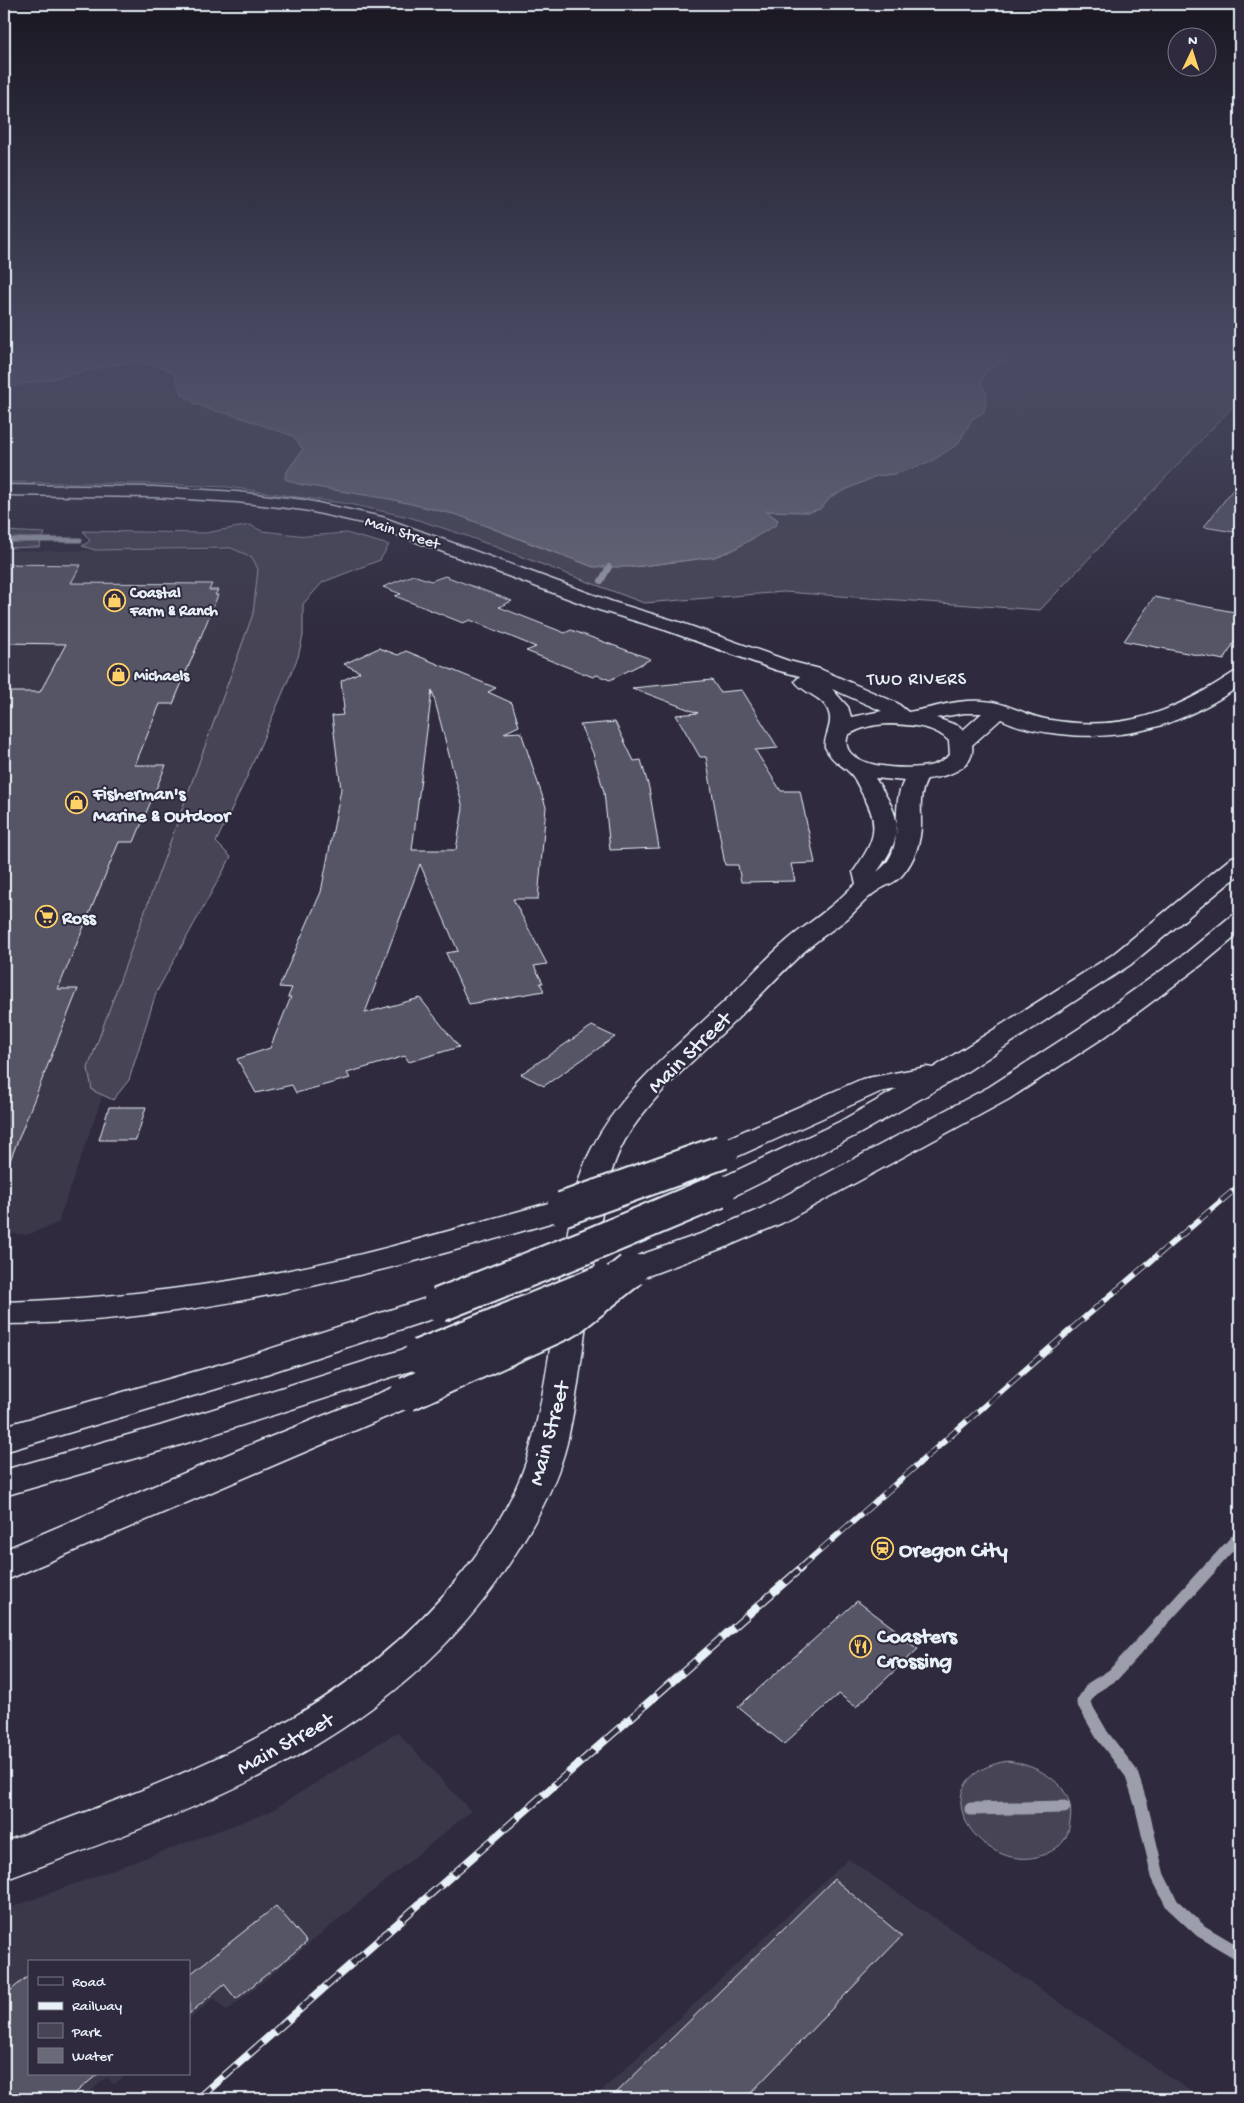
<svg xmlns="http://www.w3.org/2000/svg" width="1244" height="2103" font-family="'Gochi Hand',sans-serif">
	<rect width="100%" height="100%" fill="#2f2a3d"/>
	<filter id="ink" filterUnits="userSpaceOnUse"><feTurbulence type="fractalNoise" baseFrequency=".02" numOctaves="2"/><feDisplacementMap in="SourceGraphic" scale="10" xChannelSelector="R" yChannelSelector="G"/><feConvolveMatrix kernelMatrix="1 2 1 2 8 2 1 2 1" color-interpolation-filters="sRGB"/></filter>
	<g filter="url(#ink)">
		<path fill="#3b3749" d="M 293,550 L 58,1223 L 27,1235 L 4,1233 L 4,551 Z
			M 397,1732 L 471,1811 L 227,2011 L 214,1998 L 189,2020 L 189,1962 L 29,1962 L 29,2074 L 126,2074 L 114,2085 L 107,2077 L 82,2099 L 4,2099 L 4,1910 L 269,1812 Z
			M 848,1859 L 1202,2099 L 593,2099 Z"/>
		<path fill="#464455" stroke="#979aa6" d="M 1016,349 L 1240,349 L 1240,399 L 1040,610 L 784,592 L 644,603 L 464,535 L 409,517 L 349,504 L 227,487 L 155,484 L 4,482 L 4,387 L 41,381 L 116,364 L 131,362 L 147,364 L 165,368 L 172,372 L 176,378 L 182,394 L 194,403 L 211,410 L 231,414 L 294,436 L 303,449 L 286,473 L 298,484 L 390,499 L 458,515 L 552,552 L 633,567 L 714,557 L 733,550 L 778,520 L 766,511 L 809,512 L 820,509 L 832,496 L 876,476 L 894,474 L 958,444 L 972,419 L 983,412 L 981,383 L 986,370 L 1004,361 Z
			M 250,525 L 262,531 L 307,536 L 346,533 L 389,545 L 380,560 L 323,582 L 303,604 L 303,636 L 298,657 L 246,779 L 216,842 L 231,857 L 156,993 L 129,1080 L 113,1100 L 92,1090 L 88,1068 L 253,614 L 258,569 L 252,557 L 231,548 L 95,550 L 82,546 L 90,541 L 83,531 L 205,533 Z
			M 4,531 L 45,533 L 39,547 L 4,548 Z
			M 1007,1761 C 1038,1765 1077,1785 1070,1822 C 1069,1831 1066,1840 1059,1846 C 995,1896 905,1780 1007,1761 Z"/>
		<path fill="#696978" stroke="#9c9fab" d="M 4,349 L 1016,349 L 1004,361 L 986,370 L 981,383 L 987,394 L 984,412 L 972,419 L 958,444 L 929,463 L 894,474 L 876,476 L 832,496 L 820,509 L 809,512 L 766,511 L 778,520 L 776,525 L 733,550 L 714,557 L 634,567 L 593,567 L 458,515 L 390,499 L 298,484 L 285,479 L 286,473 L 303,449 L 293,436 L 231,414 L 211,410 L 194,403 L 182,394 L 176,378 L 172,372 L 165,368 L 147,364 L 131,362 L 116,364 L 41,381 L 4,387 Z"/>
		<g fill="none" stroke-linecap="round" stroke-linejoin="round">
			<path stroke="#9c9fab" stroke-width="5" d="M 4,540 L 80,540"/>
			<path stroke="#9c9fab" stroke-width="6" d="M 601,581 L 609,567"/>
			<path stroke="#9c9fab" stroke-width="11" d="M 1209,1569 L 1240,1535"/>
			<path stroke="#9c9fab" stroke-width="13" d="M 1210,1568 L 1113,1675 L 1092,1688 L 1083,1702 L 1102,1735 L 1131,1773 L 1141,1804 L 1158,1876 L 1172,1904 L 1201,1931 L 1240,1954
				M 971,1809 L 1064,1807"/>
		</g>
		<path fill="#575565" stroke="#e8f1f8" fill-rule="evenodd" d="M 1240,480 L 1240,533 L 1204,527 Z
			M 4,564 L 81,565 L 71,583 L 212,584 L 209,590 L 218,590 L 215,595 L 218,595 L 173,704 L 160,704 L 135,765 L 166,765 L 134,842 L 119,842 L 58,989 L 78,989 L 5,1173 L 4,692 L 40,692 L 66,644 L 4,643 Z
			M 413,575 L 431,581 L 445,576 L 512,601 L 499,607 L 565,633 L 571,630 L 651,659 L 610,680 L 597,675 L 593,677 L 526,651 L 536,647 L 470,620 L 463,623 L 395,596 L 401,594 L 383,587 Z
			M 1154,597 L 1240,613 L 1240,632 L 1224,660 L 1124,641 Z
			M 379,648 L 398,655 L 406,651 L 496,688 L 488,692 L 512,703 L 519,726 L 504,733 L 521,732 L 546,807 L 538,899 L 513,899 L 547,964 L 534,966 L 543,983 L 540,983 L 544,991 L 469,1004 L 446,953 L 458,951 L 420,864 L 365,1013 L 420,998 L 459,1047 L 409,1062 L 405,1056 L 347,1073 L 350,1078 L 296,1093 L 292,1085 L 256,1093 L 237,1059 L 270,1048 L 291,997 L 288,997 L 292,988 L 279,987 L 321,892 L 341,789 L 332,716 L 343,715 L 342,710 L 344,709 L 341,681 L 360,672 L 344,664 ZM 432,690 L 463,808 L 456,850 L 412,850 Z
			M 712,680 L 720,692 L 742,690 L 778,748 L 755,750 L 781,791 L 800,791 L 815,863 L 791,864 L 795,881 L 741,882 L 738,865 L 725,865 L 706,757 L 700,757 L 676,715 L 698,713 L 632,688 Z
			M 615,722 L 634,761 L 641,760 L 649,788 L 659,848 L 610,850 L 604,792 L 593,753 L 580,725 Z
			M 592,1026 L 615,1037 L 544,1086 L 521,1074 Z
			M 109,1107 L 146,1107 L 136,1140 L 99,1140 Z
			M 857,1601 L 903,1635 L 901,1637 L 918,1649 L 856,1707 L 839,1694 L 784,1744 L 738,1707 Z
			M 834,1879 L 902,1936 L 745,2099 L 610,2099 Z
			M 276,1906 L 307,1942 L 236,1999 L 224,1984 L 189,2014 L 189,1975 Z
			M 29,1975 L 29,2074 L 98,2074 L 68,2099 L 4,2099 L 4,1996 Z"/>
		<g fill="none" stroke-linecap="round" stroke-linejoin="round">
			<defs>
				<path id="minor" d="M 4,485 L 154,487 L 237,492 L 304,500 L 382,517 L 613,602 L 679,622 L 789,661 L 820,669 L 897,703 L 908,712 C 934,708 957,699 983,701 C 1006,702 1024,715 1045,719 C 1121,733 1171,714 1233,673 L 1240,671 L 1240,686 C 1183,724 1129,742 1060,734 C 1040,732 1019,728 1001,719 L 972,745 C 976,769 945,777 927,779 C 919,795 921,807 921,824 C 921,842 914,861 903,874 C 896,883 886,885 877,891 C 866,898 858,909 849,917 C 837,927 824,935 812,945 C 784,968 761,996 735,1021 C 696,1059 653,1093 625,1140 C 607,1172 603,1209 597,1244 C 586,1310 582,1378 567,1443 C 558,1480 539,1516 519,1548 C 403,1741 202,1806 4,1880 L 4,1842 C 179,1778 343,1722 464,1571 C 493,1534 520,1490 531,1445 C 549,1379 554,1309 566,1242 C 572,1211 576,1178 591,1150 C 619,1094 668,1054 713,1012 C 737,991 758,966 782,945 C 797,931 815,920 830,907 C 839,900 847,891 856,884 L 853,872 C 873,843 882,828 863,795 C 859,788 855,777 849,772 C 839,762 833,763 825,747 C 824,737 831,728 830,717 C 827,696 804,695 795,681 L 800,676 L 776,670 L 665,630 L 599,610 L 371,525 L 304,510 L 237,502 L 154,497 L 4,495 ZM 832,689 L 882,711 L 851,717 L 848,707 ZM 964,713 L 982,713 L 963,730 L 959,726 L 936,718 ZM 888,724 C 909,725 934,725 949,741 L 950,755 C 945,759 939,763 933,765 C 913,771 835,770 848,735 C 862,727 872,725 888,724 ZM 875,778 L 904,781 C 888,810 909,849 877,872 C 906,832 901,818 875,778 Z"/>
				<path id="highway" d="M 1240,855 L 1240,874 L 1130,965 L 957,1078 L 859,1134 L 730,1198 L 719,1201 L 708,1198 L 704,1191 L 708,1184 L 839,1122 L 897,1089 L 880,1092 L 732,1159 L 722,1161 L 712,1159 L 707,1152 L 712,1145 L 862,1079 L 926,1067 L 933,1068 L 1112,955 L 1232,857 Z
					M 1240,913 L 1240,933 L 1204,963 L 1106,1036 L 1009,1099 L 782,1223 L 728,1246 L 642,1278 L 631,1281 L 620,1278 L 615,1270 L 620,1262 L 706,1232 L 760,1209 L 989,1087 L 1086,1024 L 1186,953 L 1231,916 Z
					M 563,1199 L 574,1202 L 578,1209 L 574,1216 C 387,1271 200,1323 4,1324 L 4,1302 C 99,1299 192,1289 285,1271 C 379,1253 471,1224 563,1199 Z
					M 439,1294 L 450,1297 L 455,1305 L 450,1313 L 260,1376 L 4,1452 L 4,1426 L 239,1359 Z
					M 420,1344 L 432,1348 L 437,1356 L 432,1364 L 174,1447 L 4,1496 L 4,1470 L 160,1426 Z
					M 407,1382 L 419,1385 L 424,1394 L 419,1403 L 4,1581 L 4,1550 L 243,1448 Z"/>
			</defs>
			<use href="#minor" stroke="#e8f1f8" stroke-width="3"/>
			<use href="#highway" stroke="#e8f1f8" stroke-width="3"/>
			<use href="#minor" fill="#2f2a3d" fill-rule="evenodd"/>
			<use href="#highway" fill="#2f2a3d" fill-rule="evenodd"/>
			<defs>
				<path id="rail-far1" d="M 799,1569 L 1083,1319 L 1240,1185"/>
				<path id="rail" d="M 198,2099 L 801,1568"/>
			</defs>
			<use href="#rail-far1" stroke="#e8f1f8" stroke-width="6"/>
			<use href="#rail" stroke="#e8f1f8" stroke-width="8"/>
			<use href="#rail-far1" stroke="#2f2a3d" stroke-width="4.5" stroke-dasharray="14" stroke-linecap="butt"/>
			<use href="#rail" stroke="#2f2a3d" stroke-width="5.5" stroke-dasharray="17" stroke-linecap="butt"/>
			<defs>
				<path id="highway-bridge" d="M 563,1209 L 722,1152
					M 439,1305 L 593,1244 L 719,1191
					M 420,1356 L 602,1282
					M 407,1394 L 567,1321 L 631,1270"/>
			</defs>
			<use href="#highway-bridge" stroke="#e8f1f8" stroke-width="37" stroke-linecap="butt"/>
			<use href="#highway-bridge" stroke="#2f2a3d" stroke-width="33"/>
		</g>
	</g>
	<linearGradient id="sky" x2="0" y2="1"><stop stop-color="#1a1722"/><stop offset="0.54" stop-color="#474a62"/><stop offset="1" stop-color="#474a62" stop-opacity="0"/></linearGradient>
	<rect width="1244" height="644" fill="url(#sky)"/>
	<defs>
		<symbol id="shop-ring" viewBox="-11 -11 22 22"><circle r="9.5" fill="#2f2a3d" stroke="#ffd166" stroke-width="1.5"/><path d="M-5-2.5h2.3a2.7 3.5 0 0 1 5.4 0H5L5.5 6h-11ZM-1.5-2.5h3a1.5 2.3 0 0 0-3 0Z" fill="#ffd166"/></symbol>
		<symbol id="supermarket-ring" viewBox="-11 -11 22 22"><circle r="9.5" fill="#2f2a3d" stroke="#ffd166" stroke-width="1.5"/><path d="M-6-5.5h2.5l.6 2H6L4.5 2H-2.5L-4.4-4H-6ZM-1.5 3.2a1.3 1.3 0 1 0 .1 0ZM3 3.2a1.3 1.3 0 1 0 .1 0Z" fill="#ffd166"/></symbol>
		<symbol id="station-ring" viewBox="-11 -11 22 22"><circle r="9.5" fill="#2f2a3d" stroke="#ffd166" stroke-width="1.5"/><path d="M-3-6H3Q5-6 5-4V2Q5 4 3 4L4.5 6H3L1.5 4h-3L-3 6H-4.5L-3 4Q-5 4-5 2V-4Q-5-6-3-6ZM-3.5-4v3h7v-3ZM-3.5 1v1.5H-2V1ZM2 1v1.5H3.5V1Z" fill="#ffd166"/></symbol>
		<symbol id="restaurant-ring" viewBox="-11 -11 22 22"><circle r="9.5" fill="#2f2a3d" stroke="#ffd166" stroke-width="1.5"/><path d="M-5-6h1v4h1v-4h1v4h1v-4h1v5L-1.5 .5V6h-2V.5L-5-1ZM5-6V6H3V1.5H1.5Q1.5-4 5-6Z" fill="#ffd166"/></symbol>
	</defs>
	<g fill-rule="evenodd">
		<use href="#shop-ring" x="102" y="588" width="25" height="25"/>
		<use href="#shop-ring" x="106" y="662" width="25" height="25"/>
		<use href="#shop-ring" x="64" y="790" width="25" height="25"/>
		<use href="#supermarket-ring" x="34" y="904" width="25" height="25"/>
		<use href="#station-ring" x="870" y="1536" width="25" height="25"/>
		<use href="#restaurant-ring" x="848" y="1634" width="25" height="25"/>
	</g>
	<g text-anchor="middle" stroke-width="4" stroke-linejoin="round" paint-order="stroke">
		<g font-size="16" fill="#e8f1f8" stroke="#2f2a3d">
			<text transform="translate(403 531) rotate(18)" y="6">Main Street</text>
		</g>
		<g font-size="16" font-weight="bold" fill="#e8f1f8" stroke="#2f2a3d" text-anchor="start">
			<text x="130" y="597">Coastal<tspan x="130" dy="18">Farm &amp; Ranch</tspan></text>
			<text x="134" y="680">Michaels</text>
		</g>
		<g font-size="18" letter-spacing="1" fill="#e8f1f8" stroke="#2f2a3d">
			<text x="917" y="684">TWO RIVERS</text>
		</g>
		<g font-size="19" font-weight="bold" fill="#e8f1f8" stroke="#2f2a3d" text-anchor="start">
			<text x="93" y="799">Fisherman's<tspan x="93" dy="22">Marine &amp; Outdoor</tspan></text>
			<text x="62" y="923">Ross</text>
		</g>
		<g font-size="22" fill="#e8f1f8" stroke="#2f2a3d">
			<text transform="translate(688 1051) rotate(-44)" y="8">Main Street</text>
			<text transform="translate(547 1433) rotate(-75)" y="8">Main Street</text>
			<text transform="translate(284 1742) rotate(-29)" y="8">Main Street</text>
		</g>
		<g font-size="22" font-weight="bold" fill="#e8f1f8" stroke="#2f2a3d" text-anchor="start">
			<text x="899" y="1556">Oregon City</text>
			<text x="877" y="1642">Coasters<tspan x="877" dy="25">Crossing</tspan></text>
		</g>
	</g>
	<rect width="1244" height="2103" fill="none" stroke="#2f2a3d" stroke-width="20"/>
	<rect x="10" y="10" width="1224" height="2083" fill="none" stroke="#e8f1f8" stroke-width="2" filter="url(#ink)"/>
	<rect x="28" y="1960" width="162" height="115" fill="#2f2a3d" stroke="#797a88"/>
	<rect x="38" y="1977" width="25" height="8" fill="#2f2a3d" stroke="#797a88"/>
	<text x="72" y="1986" font-size="15" fill="#e8f1f8">Road</text>
	<rect x="38" y="2002" width="25" height="8" fill="#e8f1f8" stroke="#797a88"/>
	<text x="72" y="2010" font-size="15" fill="#e8f1f8">Railway</text>
	<rect x="38" y="2023" width="25" height="15" fill="#464455" stroke="#797a88"/>
	<text x="72" y="2036" font-size="15" fill="#e8f1f8">Park</text>
	<rect x="38" y="2048" width="25" height="15" fill="#696978" stroke="#797a88"/>
	<text x="72" y="2060" font-size="15" fill="#e8f1f8">Water</text>
	<g transform="translate(1192 52) rotate(4)"><circle r="24" fill="#2f2a3d" stroke="#797a88"/>
	<path d="M0-4L9 19L0 12L-9 19Z" fill="#ffd166"/>
	<text y="-8" font-size="14" font-weight="bold" text-anchor="middle" fill="#e8f1f8">N</text>
	</g>
</svg>
